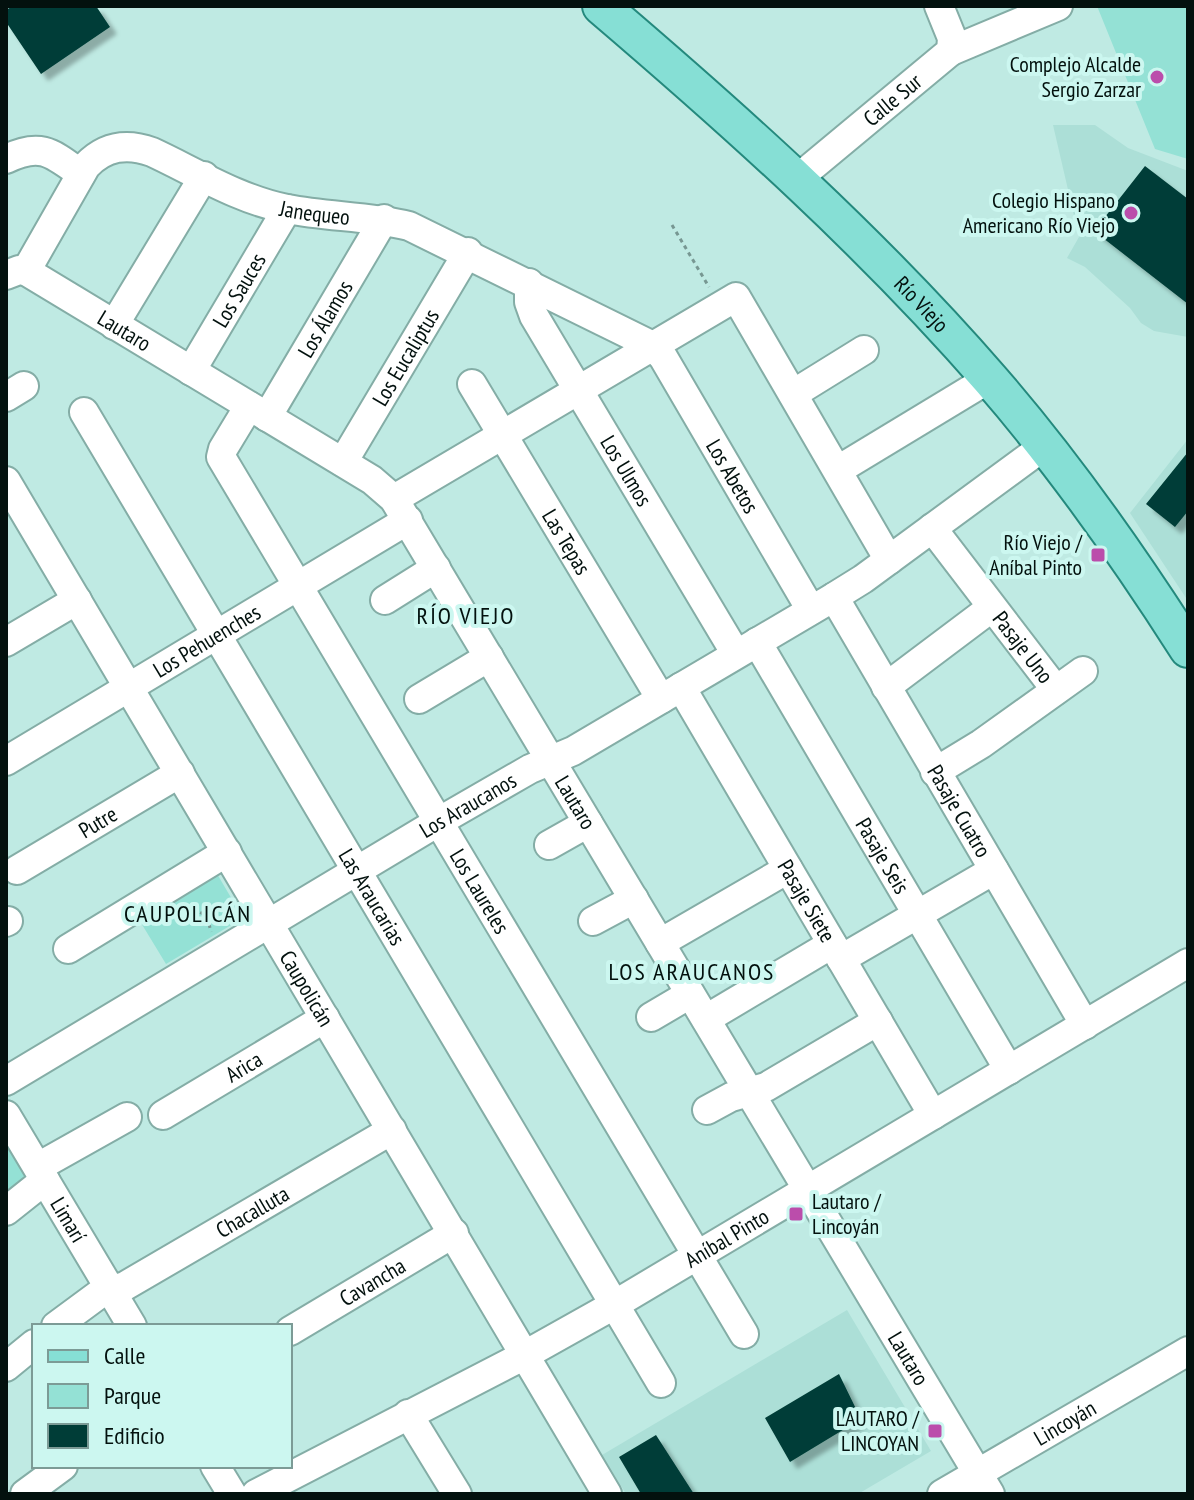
<svg xmlns="http://www.w3.org/2000/svg" width="1194" height="1500" font-family="'PT Sans Narrow',sans-serif">
	<defs>
		<filter id="shadow"><feDropShadow dx="7" dy="7" stdDeviation="2" flood-color="#0004"/></filter>
	</defs>
	<rect width="100%" height="100%" fill="#bfeae3"/>
	<path fill="#acdfd7" d="M 1053,125 L 1095,125 L 1128,148 L 1188,171 L 1188,337 L 1154,331 L 1141,323 L 1130,308 L 1085,267 L 1067,258 L 1079,237 Z
		M 1188,439 L 1188,601 L 1130,513 Z
		M 847,1310 L 931,1451 L 858,1494 L 626,1494 L 602,1455 Z"/>
	<path fill="#94e1d5" d="M 1097,6 L 1188,6 L 1188,159 L 1155,149 Z
		M 213,867 L 243,918 L 166,964 L 135,913 Z
		M 6,1145 L 29,1183 L 6,1200 Z"/>
	<path fill="#003d37" filter="url(#shadow)" d="M 13,6 L 96,6 L 110,27 L 41,74 L 6,22 L 6,10 Z
		M 1145,166 L 1188,199 L 1188,304 L 1094,231 Z
		M 1188,452 L 1188,511 L 1175,527 L 1146,504 Z
		M 839,1374 L 861,1419 L 790,1462 L 765,1418 Z
		M 656,1435 L 694,1494 L 641,1494 L 619,1457 Z"/>
	<g fill="none" stroke-linecap="round" stroke-linejoin="round">
		<defs>
			<g id="minor">
				<path d="M 951,51 L 1058,6"/>
				<path d="M 6,159 C 41,142 52,153 81,174"/>
				<path id="s1" d="M 797,179 L 951,51 L 952,38 L 939,6"/>
				<path id="s2" d="M 26,271 L 86,166 C 105,146 127,143 152,152 C 195,172 240,200 287,209 C 328,217 369,216 409,226 L 653,346 L 663,357 L 811,610"/>
				<path id="s3" d="M 6,275 L 19,270 L 26,271 L 372,480 L 394,499 L 990,1494"/>
				<path id="s4" d="M 529,283 L 529,302 L 534,316 L 736,654"/>
				<path d="M 114,325 L 204,176"/>
				<path id="s5" d="M 191,371 L 287,209"/>
				<path id="s6" d="M 472,384 L 661,699"/>
				<path d="M 793,394 L 864,350"/>
				<path d="M 6,397 L 24,386"/>
				<path id="s7" d="M 249,406 L 223,449 L 221,457 L 744,1334"/>
				<path id="s8" d="M 84,412 L 661,1383"/>
				<path id="s9" d="M 267,417 L 384,219"/>
				<path id="s10" d="M 343,462 L 468,252"/>
				<path d="M 838,470 L 990,378"/>
				<path id="s11" d="M 6,481 L 607,1494"/>
				<path d="M 394,499 L 736,297 L 889,560"/>
				<path id="s12" d="M 932,528 L 1056,690"/>
				<path id="s13" d="M 834,597 L 1085,1025"/>
				<path d="M 385,600 L 436,568"/>
				<path d="M 6,642 L 77,600"/>
				<path id="s14" d="M 757,642 L 1009,1070"/>
				<path id="s15" d="M 681,687 L 933,1115"/>
				<path d="M 886,687 L 991,608"/>
				<path d="M 419,699 L 489,657"/>
				<path id="s16" d="M 6,761 L 408,520"/>
				<path d="M 935,772 L 981,744 L 1083,671"/>
				<path d="M 549,845 L 588,823"/>
				<path id="s17" d="M 17,870 L 180,773"/>
				<path d="M 593,921 L 634,899"/>
				<path d="M 6,922 L 8,921"/>
				<path d="M 660,943 L 788,869"/>
				<path d="M 68,949 L 227,852"/>
				<path d="M 841,959 L 994,870"/>
				<path d="M 651,1017 L 690,994"/>
				<path d="M 706,1019 L 832,944"/>
				<path id="s18" d="M 6,1081 L 438,822 L 530,769 L 573,751 L 834,597 L 863,579 L 1044,446"/>
				<path d="M 707,1110 L 731,1097 L 766,1087 L 878,1021"/>
				<path id="s19" d="M 6,1115 L 132,1326"/>
				<path id="s20" d="M 163,1115 L 325,1018"/>
				<path d="M 38,1167 L 127,1117"/>
				<path d="M 6,1211 L 45,1180"/>
				<path id="s21" d="M 56,1326 L 98,1295 L 125,1286 L 392,1130"/>
				<path id="s22" d="M 290,1331 L 454,1233"/>
				<path d="M 6,1367 L 34,1344"/>
				<path d="M 408,1414 L 457,1494"/>
				<path d="M 215,1466 L 232,1494"/>
				<path d="M 25,1494 L 63,1466"/>
				<path id="s23" d="M 256,1494 L 523,1356 L 614,1305 L 1188,963"/>
				<path id="s24" d="M 942,1494 L 1188,1351"/>
			</g>
			<g id="major">
				<path id="s25" d="M 601,6 C 738,123 872,243 991,380 C 1064,464 1128,555 1188,649"/>
			</g>
		</defs>
		<use href="#minor" stroke="#84ada6" stroke-width="32"/>
		<use href="#major" stroke="#24897d" stroke-width="40"/>
		<path stroke="#779792" stroke-width="3" stroke-dasharray="4 4" stroke-linecap="butt" d="M 672,225 L 709,287
			M 186,905 L 207,916 L 211,932
			M 208,915 L 229,902"/>
		<use href="#minor" stroke="#fff" stroke-width="28"/>
		<use href="#major" stroke="#86dfd5" stroke-width="36"/>
	</g>
	<g fill="#bb4dab" stroke="#ccf7f0" stroke-width="3">
		<circle cx="1157" cy="77" r="8"/>
		<circle cx="1131" cy="213" r="8"/>
		<rect x="1090" y="547" width="16" height="16" rx="4"/>
		<rect x="788" y="1206" width="16" height="16" rx="4"/>
		<rect x="927" y="1423" width="16" height="16" rx="4"/>
	</g>
	<g text-anchor="middle" stroke-width="8" stroke-linejoin="round" paint-order="stroke">
		<g font-size="22" fill="#03110e" stroke="#ccf7f0" text-anchor="end">
			<text x="1141" y="72">Complejo Alcalde<tspan x="1141" dy="25">Sergio Zarzar</tspan></text>
			<text x="1115" y="208">Colegio Hispano<tspan x="1115" dy="25">Americano Río Viejo</tspan></text>
			<text x="1082" y="550">Río Viejo /<tspan x="1082" dy="25">Aníbal Pinto</tspan></text>
			<text x="812" y="1209" text-anchor="start">Lautaro /<tspan x="812" dy="25">Lincoyán</tspan></text>
			<text x="919" y="1426">LAUTARO /<tspan x="919" dy="25">LINCOYAN</tspan></text>
		</g>
		<g font-size="22" fill="#03110e" stroke="#ccf7f0">
			<text dy="8" stroke="none"><textPath href="#s1" startOffset="124">Calle Sur</textPath></text>
			<text dy="8" stroke="none"><textPath href="#s2" startOffset="368">Janequeo</textPath></text>
			<text dy="8" stroke="none"><textPath href="#s5" startOffset="94">Los Sauces</textPath></text>
			<text dy="8" stroke="none"><textPath href="#s25" startOffset="438">Río Viejo</textPath></text>
			<text dy="8" stroke="none"><textPath href="#s9" startOffset="114">Los Álamos</textPath></text>
			<text dy="8" stroke="none"><textPath href="#s3" startOffset="136">Lautaro</textPath></text>
			<text dy="8" stroke="none"><textPath href="#s10" startOffset="122">Los Eucaliptus</textPath></text>
			<text dy="8" stroke="none"><textPath href="#s4" startOffset="214">Los Ulmos</textPath></text>
			<text dy="8" stroke="none"><textPath href="#s2" startOffset="888">Los Abetos</textPath></text>
			<text dy="8" stroke="none"><textPath href="#s6" startOffset="184">Las Tepas</textPath></text>
			<text dy="8" stroke="none"><textPath href="#s16" startOffset="234">Los Pehuenches</textPath></text>
			<text dy="8" stroke="none"><textPath href="#s12" startOffset="150">Pasaje Uno</textPath></text>
			<text dy="8" stroke="none"><textPath href="#s3" startOffset="808">Lautaro</textPath></text>
			<text dy="8" stroke="none"><textPath href="#s18" startOffset="538">Los Araucanos</textPath></text>
			<text dy="8" stroke="none"><textPath href="#s13" startOffset="248">Pasaje Cuatro</textPath></text>
			<text dy="8" stroke="none"><textPath href="#s17" startOffset="94">Putre</textPath></text>
			<text dy="8" stroke="none"><textPath href="#s14" startOffset="248">Pasaje Seis</textPath></text>
			<text dy="8" stroke="none"><textPath href="#s7" startOffset="564">Los Laureles</textPath></text>
			<text dy="8" stroke="none"><textPath href="#s8" startOffset="564">Las Araucarias</textPath></text>
			<text dy="8" stroke="none"><textPath href="#s15" startOffset="248">Pasaje Siete</textPath></text>
			<text dy="8" stroke="none"><textPath href="#s11" startOffset="590">Caupolicán</textPath></text>
			<text dy="8" stroke="none"><textPath href="#s20" startOffset="94">Arica</textPath></text>
			<text dy="8" stroke="none"><textPath href="#s21" startOffset="228">Chacalluta</textPath></text>
			<text dy="8" stroke="none"><textPath href="#s19" startOffset="122">Limarí</textPath></text>
			<text dy="8" stroke="none"><textPath href="#s23" startOffset="536">Aníbal Pinto</textPath></text>
			<text dy="8" stroke="none"><textPath href="#s22" startOffset="96">Cavancha</textPath></text>
			<text dy="8" stroke="none"><textPath href="#s3" startOffset="1456">Lautaro</textPath></text>
			<text dy="8" stroke="none"><textPath href="#s24" startOffset="142">Lincoyán</textPath></text>
		</g>
		<g font-size="24" letter-spacing="2" fill="#03110e" stroke="#ccf7f0">
			<text x="466" y="624">RÍO VIEJO</text>
			<text x="188" y="922">CAUPOLICÁN</text>
			<text x="692" y="980">LOS ARAUCANOS</text>
		</g>
	</g>
	<rect width="1194" height="1500" fill="none" stroke="#03110e" stroke-width="16"/>
	<rect x="32" y="1324" width="260" height="144" fill="#ccf7f0" stroke="#7c9b96" stroke-width="2"/>
	<rect x="48" y="1350" width="40" height="12" fill="#86dfd5" stroke="#7c9b96" stroke-width="2"/>
	<text x="104" y="1364" font-size="24" fill="#03110e">Calle</text>
	<rect x="48" y="1384" width="40" height="24" fill="#94e1d5" stroke="#7c9b96" stroke-width="2"/>
	<text x="104" y="1404" font-size="24" fill="#03110e">Parque</text>
	<rect x="48" y="1424" width="40" height="24" fill="#003d37" stroke="#7c9b96" stroke-width="2"/>
	<text x="104" y="1444" font-size="24" fill="#03110e">Edificio</text>
</svg>
